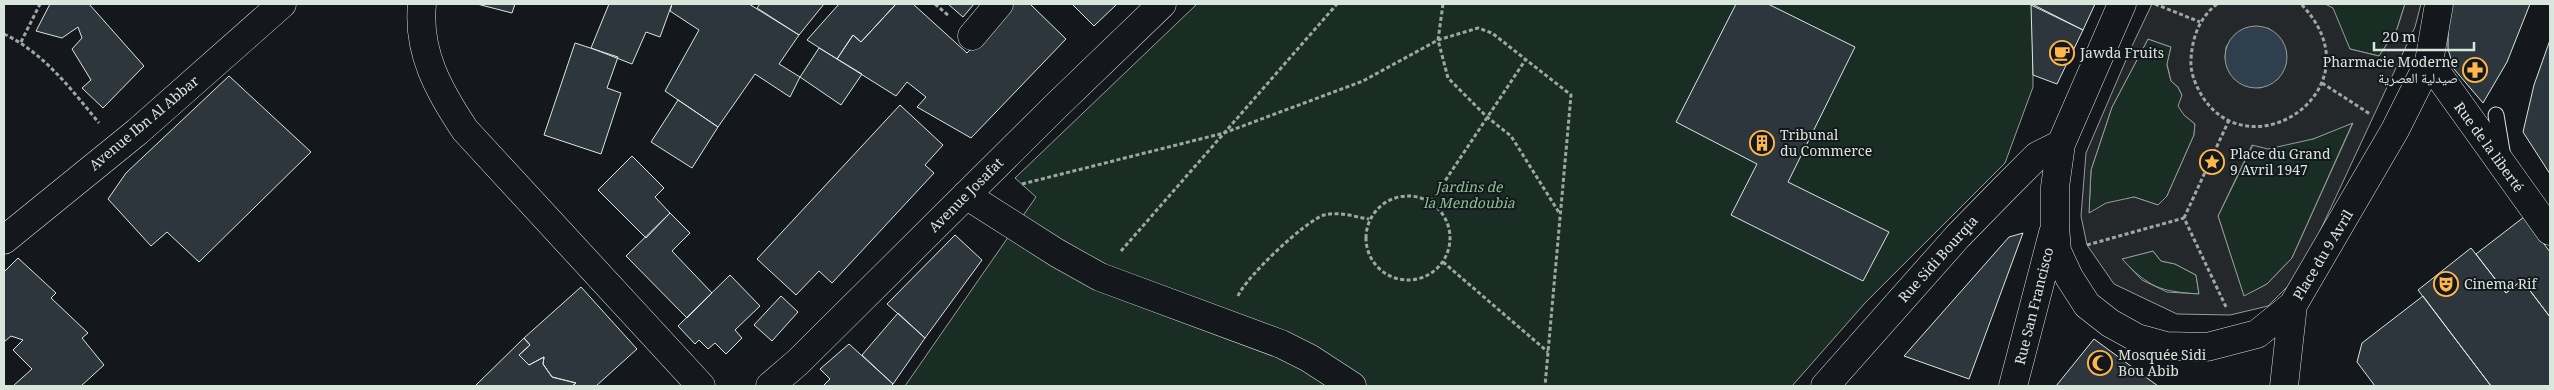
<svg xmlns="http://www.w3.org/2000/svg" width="2554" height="390" font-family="Georgia,'Noto Naskh Arabic',serif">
	<rect width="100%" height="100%" fill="#14181c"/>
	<path fill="#1a2d24" stroke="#939e99" d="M 1197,4 L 2032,4 L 2033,87 L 2005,163 L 1865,303 L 1792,386 L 905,386 L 1036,197 L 1015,178 Z
		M 2325,4 L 2405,4 L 2397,29 L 2379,56 L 2350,49 Z
		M 2148,39 L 2171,47 L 2167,65 L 2171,81 L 2178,87 L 2182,95 L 2184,115 L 2195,124 L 2194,135 L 2167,196 L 2158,205 L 2134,197 L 2089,213 L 2091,170 L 2112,107 Z
		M 2353,122 L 2292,258 L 2267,284 L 2244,297 L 2218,216 L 2253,145 L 2313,139 Z
		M 2153,251 L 2161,261 L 2175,264 L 2196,275 L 2199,294 C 2158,291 2151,288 2121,259 Z"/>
	<path fill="#24282b" stroke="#939e99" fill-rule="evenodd" d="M 2152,4 L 2325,4 L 2333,8 L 2350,49 L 2379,56 L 2397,29 L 2405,4 L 2421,4 L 2415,27 L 2300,274 L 2268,306 L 2230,315 L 2177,314 L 2114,284 L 2087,245 L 2081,216 L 2086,153 L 2132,46 ZM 2268,28 L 2276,34 L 2286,51 L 2286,61 L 2278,79 L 2260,88 L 2240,83 L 2225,58 L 2226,47 L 2232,38 ZM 2148,39 L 2171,47 L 2167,64 L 2171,81 L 2178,87 L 2182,95 L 2178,106 L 2184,115 L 2195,124 L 2194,135 L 2167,196 L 2158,205 L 2134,197 L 2106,203 L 2089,213 L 2091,170 L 2112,107 ZM 2353,123 L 2292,258 L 2267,284 L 2244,296 L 2218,216 L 2252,145 L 2268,149 L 2313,139 ZM 2153,251 L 2161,261 L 2175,264 L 2196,275 L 2199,294 L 2167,292 L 2142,280 L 2122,259 Z"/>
	<path fill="#2f3f4d" stroke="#939e99" d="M2225 57a31 31 0 1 1 62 0a31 31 0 1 1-62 0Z"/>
	<path fill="#2c363c" stroke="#d8e6dc" d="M 50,4 L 89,4 L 144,66 L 103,108 L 82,88 L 91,80 L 72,49 L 82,38 L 78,27 L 62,38 L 36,31 Z
		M 477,4 L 515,4 L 512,13 Z
		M 609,4 L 672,4 L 660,37 L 646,32 L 632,64 L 591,48 Z
		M 672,4 L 749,4 L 799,35 L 779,64 L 800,77 L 790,97 L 755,74 L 718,127 L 665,91 L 699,30 L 670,11 Z
		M 760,4 L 824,4 L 799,35 L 757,8 Z
		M 839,4 L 896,4 L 861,42 L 853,35 L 837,59 L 807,40 Z
		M 896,4 L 913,4 L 967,53 L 1014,4 L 1030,4 L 1066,39 L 971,138 L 917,107 L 926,97 L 907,82 L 896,96 L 837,59 L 853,35 L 861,42 Z
		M 948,4 L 974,4 L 963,17 Z
		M 1072,4 L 1117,4 L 1094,26 Z
		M 1736,4 L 1768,4 L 1855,47 L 1788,182 L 1889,232 L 1863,281 L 1731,215 L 1757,164 L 1676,122 Z
		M 2032,4 L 2095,4 L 2083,30 Z
		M 2448,4 L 2530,4 L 2507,62 L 2483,103 L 2454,69 L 2448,49 Z
		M 2031,5 L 2083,30 L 2057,84 L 2033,75 Z
		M 2550,40 L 2550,174 L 2523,132 L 2534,85 Z
		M 575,43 L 618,57 L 607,88 L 621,93 L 601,154 L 544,135 Z
		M 819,48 L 862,74 L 841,105 L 800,77 Z
		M 229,76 L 311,152 L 199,262 L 167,232 L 151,246 L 108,199 L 126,173 Z
		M 678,100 L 718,127 L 692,168 L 651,142 Z
		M 900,105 L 943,145 L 925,165 L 934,173 L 832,283 L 819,271 L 796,295 L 757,259 Z
		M 632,156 L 664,188 L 655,197 L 670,213 L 646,238 L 598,190 Z
		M 670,213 L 690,233 L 672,251 L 712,293 L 687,318 L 626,256 Z
		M 2524,217 L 2550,252 L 2550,317 L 2522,280 L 2506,293 L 2476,254 Z
		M 2023,233 L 1969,379 L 1904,356 L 2009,237 Z
		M 955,235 L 982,260 L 925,338 L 887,304 Z
		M 2471,248 L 2506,293 L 2522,280 L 2550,317 L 2550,386 L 2491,386 L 2418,290 Z
		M 18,258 L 56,293 L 51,298 L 88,333 L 82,338 L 104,365 L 81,386 L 13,386 L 32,369 L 13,350 L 23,340 L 11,336 L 4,342 L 4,272 Z
		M 730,275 L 760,306 L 735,330 L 742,338 L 726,354 L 715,343 L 708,349 L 699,340 L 695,344 L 678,326 Z
		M 581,287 L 637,349 L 596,386 L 572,386 L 576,383 L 552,377 L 543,364 L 544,357 L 529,365 L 519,355 L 530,345 L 524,338 Z
		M 781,296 L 798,312 L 772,341 L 754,325 Z
		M 2423,296 L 2491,386 L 2375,386 L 2357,362 L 2362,343 Z
		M 898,313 L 925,338 L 893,384 L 862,355 Z
		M 524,338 L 530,345 L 519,355 L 529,365 L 544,357 L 543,364 L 552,377 L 576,383 L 572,386 L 475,386 Z
		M 2094,339 L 2158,386 L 2056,386 Z
		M 849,344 L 893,384 L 891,386 L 823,386 L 830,379 L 820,369 Z"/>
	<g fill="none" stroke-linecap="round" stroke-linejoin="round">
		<defs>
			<path id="service" d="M 2496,115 L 2503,157"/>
			<path id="minor" d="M 422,4 C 417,52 439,91 465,130 L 701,386
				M 2122,4 L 2061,144 L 2055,187 L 2055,226 L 2057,251 L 2069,277 L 2087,305 L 2110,323 L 2137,338 L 2166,346 L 2207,347 L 2257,334 L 2293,305 L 2395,130 L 2429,62 L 2439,4
				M 972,36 L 999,4
				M 2429,62 L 2550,231
				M 966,195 L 1057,253 L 1100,277 L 1281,344 L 1309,358 L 1352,386
				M 4,240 L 137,132 L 282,4
				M 770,386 L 798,362 L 1056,106 L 1162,4
				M 1825,386 L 1958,236 L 2003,190 L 2037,156 L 2061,144
				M 2013,386 L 2053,233
				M 2284,386 L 2293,305"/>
		</defs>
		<use href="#service" stroke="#d8e6dc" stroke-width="17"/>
		<use href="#minor" stroke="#d8e6dc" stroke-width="29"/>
		<path stroke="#9da8a2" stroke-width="3" stroke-dasharray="4 2.5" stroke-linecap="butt" d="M 935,4 L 949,16
			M 1443,4 L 1438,40 L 1448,78 L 1487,117 L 1511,136 L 1560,214
			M 2155,4 L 2200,22
			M 2217,4 C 2199,18 2192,38 2191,60 C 2190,74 2197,88 2204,99 C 2255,172 2380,86 2301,4
			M 4,34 C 44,53 71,89 99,123
			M 21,42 L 40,4
			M 2322,83 L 2370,114
			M 1022,184 L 1224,133 L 1363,81 L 1438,40 L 1478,28 L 1492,33 L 1571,95 L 1545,386
			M1366 238a42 42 0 1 1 84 0a42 42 0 1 1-84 0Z
			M 1431,202 L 1526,59
			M 2184,218 L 2229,120
			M 2087,245 L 2184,218 L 2227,309
			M 1121,251 L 1337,4
			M 1443,262 L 1548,352
			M 1238,296 C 1245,278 1305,221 1324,215 C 1339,211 1355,217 1369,219"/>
		<use href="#service" stroke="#14181c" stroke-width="15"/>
		<use href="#minor" stroke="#14181c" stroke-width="28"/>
	</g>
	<defs>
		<symbol id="cafe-ring" viewBox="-11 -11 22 22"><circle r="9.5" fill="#14181c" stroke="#ffb74d" stroke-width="1.5"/><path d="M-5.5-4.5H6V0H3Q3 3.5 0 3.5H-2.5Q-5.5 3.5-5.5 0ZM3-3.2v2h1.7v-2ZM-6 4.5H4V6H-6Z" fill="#ffb74d"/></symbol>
		<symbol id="pharmacy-ring" viewBox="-11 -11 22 22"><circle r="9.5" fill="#14181c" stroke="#ffb74d" stroke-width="1.5"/><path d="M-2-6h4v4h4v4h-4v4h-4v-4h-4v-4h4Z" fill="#ffb74d"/></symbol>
		<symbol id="building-ring" viewBox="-11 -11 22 22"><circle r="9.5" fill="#14181c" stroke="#ffb74d" stroke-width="1.5"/><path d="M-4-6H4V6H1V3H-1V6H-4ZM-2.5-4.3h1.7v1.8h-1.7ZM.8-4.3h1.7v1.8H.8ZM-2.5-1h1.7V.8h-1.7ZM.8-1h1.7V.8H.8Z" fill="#ffb74d"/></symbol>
		<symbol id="sight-ring" viewBox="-11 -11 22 22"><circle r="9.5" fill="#14181c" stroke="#ffb74d" stroke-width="1.5"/><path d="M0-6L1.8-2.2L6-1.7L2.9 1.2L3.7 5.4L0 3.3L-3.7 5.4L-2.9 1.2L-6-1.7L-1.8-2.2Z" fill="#ffb74d"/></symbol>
		<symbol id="theatre-ring" viewBox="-11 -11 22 22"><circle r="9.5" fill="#14181c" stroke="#ffb74d" stroke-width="1.5"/><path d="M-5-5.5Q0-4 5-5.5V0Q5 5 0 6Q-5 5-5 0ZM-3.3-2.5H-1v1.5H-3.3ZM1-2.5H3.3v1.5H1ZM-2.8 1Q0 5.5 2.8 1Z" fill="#ffb74d"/></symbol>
		<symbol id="mosque-ring" viewBox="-11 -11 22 22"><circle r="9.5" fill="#14181c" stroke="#ffb74d" stroke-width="1.5"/><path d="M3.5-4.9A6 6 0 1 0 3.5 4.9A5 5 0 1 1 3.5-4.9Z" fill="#ffb74d"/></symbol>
	</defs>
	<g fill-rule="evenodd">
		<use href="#cafe-ring" x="2048" y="39" width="28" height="28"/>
		<use href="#pharmacy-ring" x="2461" y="56" width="28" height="28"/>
		<use href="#building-ring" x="1748" y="129" width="28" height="28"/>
		<use href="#sight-ring" x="2198" y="148" width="28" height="28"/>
		<use href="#theatre-ring" x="2432" y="270" width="28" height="28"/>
		<use href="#mosque-ring" x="2086" y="349" width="28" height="28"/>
	</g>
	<g text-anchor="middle" stroke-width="4" stroke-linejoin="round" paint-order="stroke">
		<g font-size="14" fill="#d8e6dc" stroke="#14181c" text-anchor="start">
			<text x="2080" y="58">Jawda Fruits</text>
			<text x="2458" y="67" text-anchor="end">Pharmacie Moderne<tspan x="2458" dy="16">صيدلية العصرية</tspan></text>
			<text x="1780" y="140">Tribunal<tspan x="1780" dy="16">du Commerce</tspan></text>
			<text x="2230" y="159">Place du Grand<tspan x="2230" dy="16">9 Avril 1947</tspan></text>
			<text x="2464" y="289">Cinema Rif</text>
			<text x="2118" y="360">Mosquée Sidi<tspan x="2118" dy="16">Bou Abib</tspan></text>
		</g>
		<g font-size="14" fill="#d8e6dc" stroke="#14181c">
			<text transform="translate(144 123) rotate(-40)" y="5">Avenue Ibn Al Abbar</text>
			<text transform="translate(2489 147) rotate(54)" y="5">Rue de la liberté</text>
			<text transform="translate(966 195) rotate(-45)" y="5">Avenue Josafat</text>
			<text transform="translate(2323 255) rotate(-59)" y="5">Place du 9 Avril</text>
			<text transform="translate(1938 259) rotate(-48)" y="5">Rue Sidi Bourqia</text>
			<text transform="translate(2034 306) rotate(-76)" y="5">Rue San Francisco</text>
		</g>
		<g font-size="14" font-style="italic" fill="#8ac095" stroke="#14181c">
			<text x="1469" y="192">Jardins de<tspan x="1469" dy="16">la Mendoubia</tspan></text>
		</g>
	</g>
	<rect width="2554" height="390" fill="none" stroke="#d8e6dc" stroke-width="10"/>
	<path d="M2374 42v8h100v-8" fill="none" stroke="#d8e6dc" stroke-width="2.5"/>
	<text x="2382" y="42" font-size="15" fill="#d8e6dc" stroke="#14181c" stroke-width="4" paint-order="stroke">20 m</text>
</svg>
